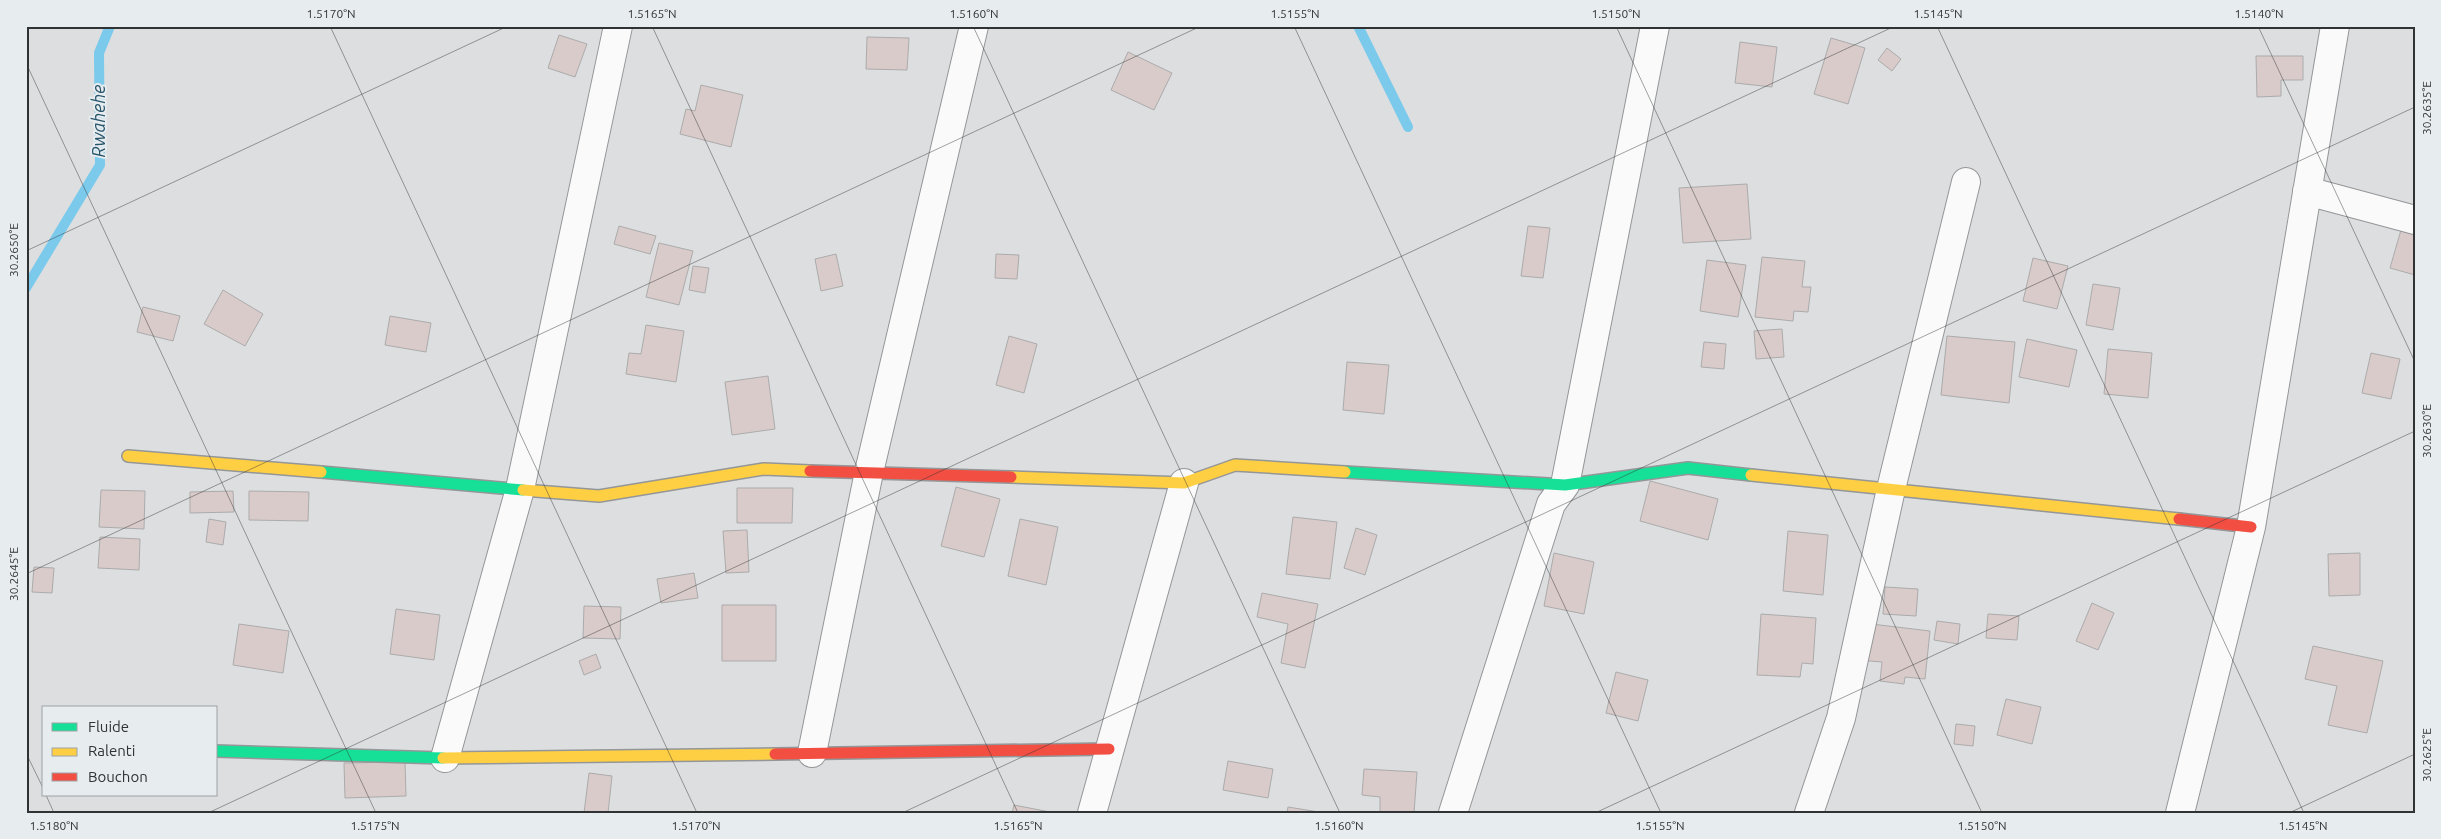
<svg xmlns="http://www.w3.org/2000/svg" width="2441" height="839" font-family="Ubuntu,sans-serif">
	<rect width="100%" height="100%" fill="#dcdee0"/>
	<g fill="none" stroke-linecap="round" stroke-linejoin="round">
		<path stroke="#7bcaec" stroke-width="10" d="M 1358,26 L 1408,127
			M 26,288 L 100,165 L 99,53 L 110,26"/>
	</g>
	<path fill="#d9cbc9" stroke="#acabac" d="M 559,35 L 587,44 L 575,77 L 548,68 Z
		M 867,37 L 909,38 L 907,70 L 866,69 Z
		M 1831,38 L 1865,48 L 1848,104 L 1814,94 Z
		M 1740,42 L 1777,47 L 1772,87 L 1735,83 Z
		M 1887,48 L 1901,59 L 1892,71 L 1878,60 Z
		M 1128,52 L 1172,73 L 1154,110 L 1111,90 Z
		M 2256,56 L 2303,56 L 2303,80 L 2281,80 L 2281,96 L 2257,97 Z
		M 701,85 L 743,95 L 731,147 L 680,134 L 686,109 L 695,111 Z
		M 1747,184 L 1751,239 L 1683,243 L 1679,188 Z
		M 619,226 L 656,236 L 650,254 L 614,244 Z
		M 1528,226 L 1550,228 L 1543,278 L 1521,276 Z
		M 2401,230 L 2415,234 L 2415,275 L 2390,268 Z
		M 659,243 L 693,251 L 679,305 L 646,297 Z
		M 836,254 L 843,286 L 821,291 L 815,259 Z
		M 996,254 L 1019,255 L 1017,279 L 995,278 Z
		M 1762,257 L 1805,261 L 1802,287 L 1811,287 L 1808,312 L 1794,311 L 1793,321 L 1755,317 Z
		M 2033,258 L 2068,266 L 2057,309 L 2023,301 Z
		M 1707,260 L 1746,265 L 1738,317 L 1700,311 Z
		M 693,266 L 709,268 L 705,293 L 689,290 Z
		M 2093,284 L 2120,288 L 2113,330 L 2086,325 Z
		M 223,290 L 263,314 L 245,346 L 204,324 Z
		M 143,307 L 180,316 L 173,341 L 137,332 Z
		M 390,316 L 431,323 L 426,352 L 385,345 Z
		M 646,325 L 684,331 L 676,382 L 626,374 L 629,353 L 641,354 Z
		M 1782,329 L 1784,357 L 1756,359 L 1754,331 Z
		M 1009,336 L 1037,344 L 1024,393 L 996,385 Z
		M 1947,336 L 2015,342 L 2009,403 L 1941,395 Z
		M 2027,339 L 2077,350 L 2069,387 L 2019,377 Z
		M 1704,342 L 1726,344 L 1724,369 L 1701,367 Z
		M 2108,349 L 2152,353 L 2148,398 L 2104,394 Z
		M 2371,353 L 2400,359 L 2391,399 L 2362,393 Z
		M 1347,362 L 1389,365 L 1384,414 L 1343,410 Z
		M 768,376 L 775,429 L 732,435 L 725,382 Z
		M 1650,481 L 1718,499 L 1708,540 L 1640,521 Z
		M 956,487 L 1000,499 L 984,557 L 941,546 Z
		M 737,488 L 793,488 L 792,523 L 737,523 Z
		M 101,490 L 145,491 L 144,529 L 99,527 Z
		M 233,491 L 234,512 L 190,513 L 190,492 Z
		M 249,491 L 309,492 L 308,521 L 249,520 Z
		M 1293,517 L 1337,522 L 1330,579 L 1286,574 Z
		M 209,519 L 226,522 L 223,545 L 206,542 Z
		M 1020,519 L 1058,527 L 1046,585 L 1008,576 Z
		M 1356,528 L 1377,535 L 1365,575 L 1344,568 Z
		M 747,530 L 749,572 L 726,573 L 723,531 Z
		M 1788,531 L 1828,535 L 1823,595 L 1783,591 Z
		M 100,537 L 140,539 L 139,570 L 98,568 Z
		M 1554,553 L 1594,562 L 1584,614 L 1544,606 Z
		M 2360,553 L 2360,595 L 2329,596 L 2328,554 Z
		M 34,567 L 54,568 L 52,593 L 32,592 Z
		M 694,573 L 698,598 L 661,603 L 657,579 Z
		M 1885,587 L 1918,589 L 1916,616 L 1883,614 Z
		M 1262,593 L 1318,604 L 1305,668 L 1281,663 L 1288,624 L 1257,617 Z
		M 2092,603 L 2114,613 L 2098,650 L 2076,641 Z
		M 722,605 L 776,605 L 776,661 L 722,661 Z
		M 584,606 L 621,607 L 620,639 L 583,638 Z
		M 396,609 L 440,615 L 434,660 L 390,654 Z
		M 1761,614 L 1816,618 L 1813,664 L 1802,663 L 1800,677 L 1757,675 Z
		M 1988,614 L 2019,616 L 2017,640 L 1986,638 Z
		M 1937,621 L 1960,624 L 1958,644 L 1934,640 Z
		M 1863,623 L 1930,631 L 1925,679 L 1905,677 L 1904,684 L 1880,681 L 1882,662 L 1858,660 Z
		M 239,624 L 289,631 L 283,673 L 233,665 Z
		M 2313,646 L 2383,661 L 2367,733 L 2328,725 L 2337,686 L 2305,679 Z
		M 596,654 L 601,668 L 584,675 L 579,661 Z
		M 1616,672 L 1648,680 L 1638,721 L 1606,713 Z
		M 2006,699 L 2041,707 L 2032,744 L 1997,735 Z
		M 1956,724 L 1975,726 L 1973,746 L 1954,744 Z
		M 1228,761 L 1273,769 L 1268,798 L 1223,790 Z
		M 405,762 L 406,796 L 345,798 L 344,763 Z
		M 1364,769 L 1417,772 L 1414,813 L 1380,812 L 1380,797 L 1362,795 Z
		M 589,773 L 612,776 L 608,813 L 584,813 Z
		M 1014,805 L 1050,812 L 1050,813 L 1012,813 Z
		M 1288,807 L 1325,813 L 1287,813 Z"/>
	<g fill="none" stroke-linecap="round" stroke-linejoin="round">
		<defs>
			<path id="street" d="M 2307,191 L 2415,220
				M 812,753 L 869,472 L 974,26
				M 445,758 L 520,489 L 618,26
				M 1092,813 L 1184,483
				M 1453,813 L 1551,504 L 1565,485 L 1655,26
				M 1809,813 L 1841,718 L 1891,489 L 1966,182
				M 2180,813 L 2251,527 L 2335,26"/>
			<path id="fast" d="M 321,472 L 523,490
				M 1345,472 L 1565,485 L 1688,468 L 1751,475
				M 216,751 L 443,758"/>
			<path id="slow" d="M 128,456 L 321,472
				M 1751,475 L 2179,519
				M 1011,477 L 1184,483 L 1235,465 L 1345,472
				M 523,490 L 599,496 L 764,469 L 810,471
				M 443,758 L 775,754"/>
			<path id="jam" d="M 810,471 L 1011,477
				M 2179,519 L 2251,527
				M 775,754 L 1109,749"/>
		</defs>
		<use href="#street" stroke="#949698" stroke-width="30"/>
		<use href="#fast" stroke="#949698" stroke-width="14"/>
		<use href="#slow" stroke="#949698" stroke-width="14"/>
		<use href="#jam" stroke="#949698" stroke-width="14"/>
		<use href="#street" stroke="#fafafa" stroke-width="28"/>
		<use href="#fast" stroke="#16e098" stroke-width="11"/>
		<use href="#slow" stroke="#ffcf43" stroke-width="11"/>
		<use href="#jam" stroke="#f24e42" stroke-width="11"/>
	</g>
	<path fill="none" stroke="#303233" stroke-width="1" stroke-opacity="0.45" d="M 330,26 L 697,813M 652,26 L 1018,813M 973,26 L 1340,813M 1294,26 L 1661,813M 1616,26 L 1982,813M 1937,26 L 2304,813M 2258,26 L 2415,362M 26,63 L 376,813M 26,251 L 508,26M 26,574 L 1201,26M 26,753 L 44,790M 46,795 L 54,813M 208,813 L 1895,26M 902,813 L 2415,107M 1595,813 L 2415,431M 2289,813 L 2415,754"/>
	<g text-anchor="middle" stroke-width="4" stroke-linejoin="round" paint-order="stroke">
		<g font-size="18" font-style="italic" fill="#27556a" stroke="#e7ecef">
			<text transform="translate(99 121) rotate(-90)" y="6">Rwahehe</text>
		</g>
	</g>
	<rect width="2441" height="839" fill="none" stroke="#e7ecef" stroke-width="55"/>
	<rect x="42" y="706" width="175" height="90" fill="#e7ecef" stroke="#9ea2a4"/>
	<rect x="52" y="723" width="25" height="8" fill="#16e098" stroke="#9ea2a4"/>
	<text x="88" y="732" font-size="15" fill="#303233">Fluide</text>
	<rect x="52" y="748" width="25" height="8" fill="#ffcf43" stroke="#9ea2a4"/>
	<text x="88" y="756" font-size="15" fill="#303233">Ralenti</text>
	<rect x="52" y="773" width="25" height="8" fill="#f24e42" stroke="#9ea2a4"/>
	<text x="88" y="782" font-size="15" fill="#303233">Bouchon</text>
	<rect x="28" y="28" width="2386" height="784" fill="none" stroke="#303233" stroke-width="2"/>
	<g font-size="12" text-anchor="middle" fill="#303233">
		<text x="331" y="18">1.5170°N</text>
		<text x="652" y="18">1.5165°N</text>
		<text x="974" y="18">1.5160°N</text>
		<text x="1295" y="18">1.5155°N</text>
		<text x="1616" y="18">1.5150°N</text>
		<text x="1938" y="18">1.5145°N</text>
		<text x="2259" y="18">1.5140°N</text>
		<text transform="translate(2427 108) rotate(-90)" y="4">30.2635°E</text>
		<text transform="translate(14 250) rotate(-90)" y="4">30.2650°E</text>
		<text transform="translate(2427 431) rotate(-90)" y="4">30.2630°E</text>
		<text transform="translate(14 574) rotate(-90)" y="4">30.2645°E</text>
		<text transform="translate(2427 755) rotate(-90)" y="4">30.2625°E</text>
		<text x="54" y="830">1.5180°N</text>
		<text x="375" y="830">1.5175°N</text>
		<text x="696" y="830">1.5170°N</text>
		<text x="1018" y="830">1.5165°N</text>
		<text x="1339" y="830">1.5160°N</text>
		<text x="1660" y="830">1.5155°N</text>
		<text x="1982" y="830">1.5150°N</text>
		<text x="2303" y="830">1.5145°N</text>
	</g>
</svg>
